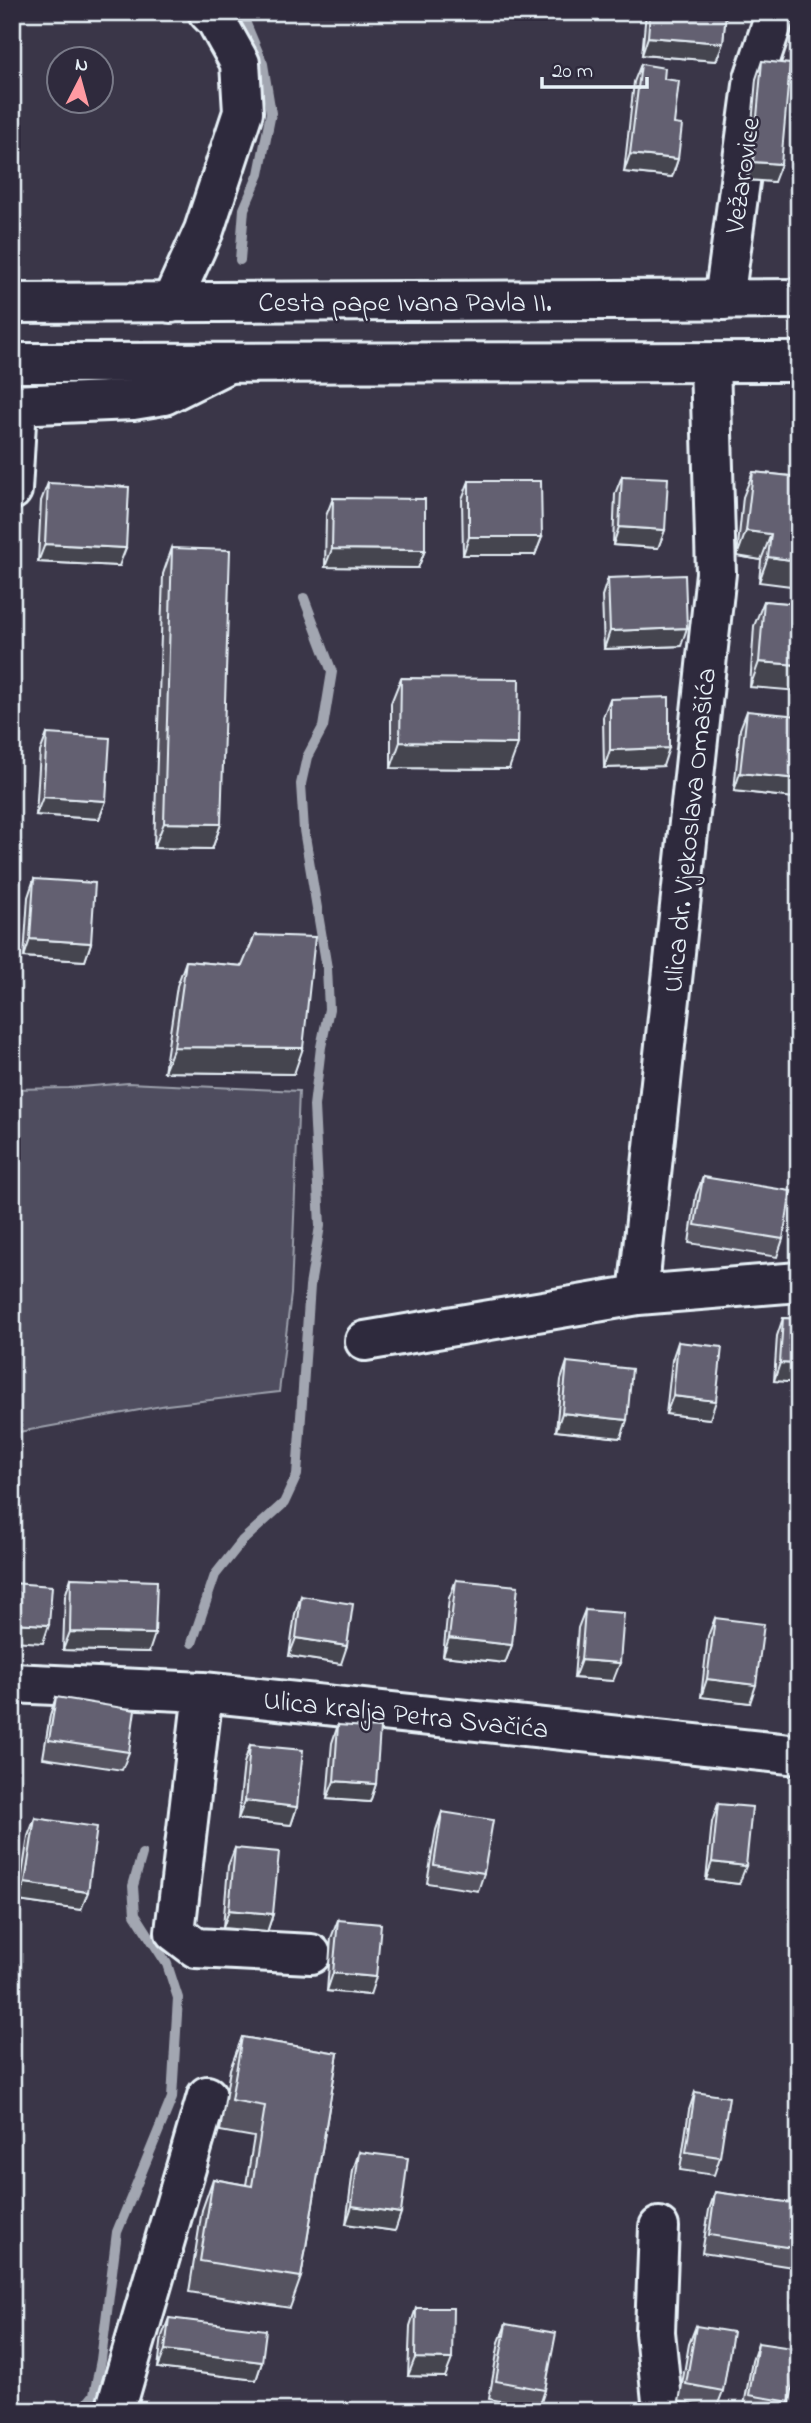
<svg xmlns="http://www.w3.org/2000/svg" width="811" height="2423" font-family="'Indie Flower',sans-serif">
	<rect width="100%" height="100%" fill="#3a3648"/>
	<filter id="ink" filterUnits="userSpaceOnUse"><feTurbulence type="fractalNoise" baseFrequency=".0143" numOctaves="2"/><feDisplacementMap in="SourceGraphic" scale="14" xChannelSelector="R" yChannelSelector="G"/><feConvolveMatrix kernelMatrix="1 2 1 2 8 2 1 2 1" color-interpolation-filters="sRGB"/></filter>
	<g filter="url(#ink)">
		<path fill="#504e5f" stroke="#9ca0ac" stroke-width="2" d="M 128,1083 L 299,1091 L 291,1294 L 279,1392 L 167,1405 L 19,1432 L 12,1430 L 12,1089 L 69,1088 Z"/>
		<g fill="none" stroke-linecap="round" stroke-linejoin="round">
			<path stroke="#a2a6b1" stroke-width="10" d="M 240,260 L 244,209 L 259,174 L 271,113 L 263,64 L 241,12
				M 192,1643 L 215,1575 L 242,1541 L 284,1503 L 297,1475 L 310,1286 L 320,1226 L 314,1106 L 321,1047 L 329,1009 L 327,968 L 304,830 L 301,784 L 307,757 L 323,727 L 332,672 L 304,598
				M 81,2411 L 94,2395 L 101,2360 L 117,2232 L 172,2098 L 178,1998 L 167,1964 L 135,1914 L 133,1886 L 142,1854"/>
			<defs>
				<path id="minor" d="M 724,300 L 754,78 L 776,12
					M 171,303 L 204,230 L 243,112 L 240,63 L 216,20 L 208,12
					M 12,405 L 133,400 L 164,395 L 228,363
					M 12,490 L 17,406
					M 638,1295 L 716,573 L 710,363
					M 365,1341 L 638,1295 L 799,1282
					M 12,1683 L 203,1692 L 799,1755
					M 203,1692 L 175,1932 L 196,1948 L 311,1954
					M 659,2227 L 655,2332 L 663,2411
					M 115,2411 L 207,2096"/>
				<path id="major" d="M 12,303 L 799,299
					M 12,363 L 799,362"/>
			</defs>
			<use href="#minor" stroke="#e8f1f8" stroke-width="44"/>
			<use href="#major" stroke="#e8f1f8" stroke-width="44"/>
			<use href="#minor" stroke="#2f2a3d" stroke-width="38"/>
			<use href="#major" stroke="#2f2a3d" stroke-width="38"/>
		</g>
		<path fill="#555361" stroke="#e8f1f8" stroke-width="2" d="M 646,12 L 726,12 L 723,43 L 716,61 L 642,55 Z
			M 762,61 L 774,182 L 747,180 L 756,79 Z
			M 641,64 L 664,79 L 678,159 L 672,177 L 624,172 L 634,82 Z
			M 753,472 L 799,477 L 759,582 L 761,560 L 737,556 L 743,497 Z
			M 622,476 L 665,530 L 658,548 L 613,545 L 615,494 Z
			M 469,481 L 542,537 L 535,555 L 463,555 L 462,499 Z
			M 48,483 L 119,566 L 38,562 L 41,501 Z
			M 333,498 L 425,550 L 418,568 L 325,567 L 326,516 Z
			M 172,548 L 221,824 L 212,849 L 154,848 L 163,574 Z
			M 608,578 L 681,646 L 604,649 L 602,596 Z
			M 764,601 L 799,604 L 750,687 L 754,626 Z
			M 401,678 L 509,769 L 391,768 L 391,703 Z
			M 610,699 L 663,766 L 604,768 L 603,717 Z
			M 747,711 L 795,798 L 734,791 L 740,729 Z
			M 47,734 L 106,801 L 99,819 L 36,815 L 40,752 Z
			M 34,879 L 91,943 L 85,961 L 24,957 L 28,897 Z
			M 186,961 L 242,966 L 294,1074 L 164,1072 L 177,986 Z
			M 703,1177 L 783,1239 L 777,1257 L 689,1243 L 696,1195 Z
			M 783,1318 L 799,1319 L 774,1381 L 777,1336 Z
			M 678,1342 L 710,1419 L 666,1414 L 672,1360 Z
			M 567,1362 L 621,1438 L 556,1431 L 561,1380 Z
			M 71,1578 L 149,1652 L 63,1650 L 65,1596 Z
			M 456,1580 L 512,1645 L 505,1663 L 443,1656 L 449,1598 Z
			M 301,1596 L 341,1664 L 289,1656 L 295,1614 Z
			M 585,1610 L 613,1681 L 574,1678 L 578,1628 Z
			M 715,1618 L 750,1703 L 701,1697 L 708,1636 Z
			M 799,1652 L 799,1707 L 793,1706 Z
			M 56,1697 L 129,1752 L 122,1770 L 43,1758 L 50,1715 Z
			M 338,1725 L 376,1784 L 370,1802 L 327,1799 L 332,1743 Z
			M 250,1745 L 297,1807 L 291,1825 L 238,1819 L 244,1763 Z
			M 718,1804 L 739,1884 L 706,1880 L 712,1822 Z
			M 442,1812 L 484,1873 L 478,1891 L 427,1883 L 436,1830 Z
			M 35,1818 L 81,1910 L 18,1901 L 28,1836 Z
			M 235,1848 L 273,1914 L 267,1932 L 223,1928 L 228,1866 Z
			M 338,1920 L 370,1995 L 327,1991 L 331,1938 Z
			M 242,2037 L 338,2053 L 301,2277 L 290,2308 L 189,2292 L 202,2210 L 213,2179 L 246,2185 L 254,2137 L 220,2131 L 230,2069 Z
			M 695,2092 L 720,2157 L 714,2175 L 680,2170 L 689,2110 Z
			M 359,2152 L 395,2231 L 346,2224 L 353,2170 Z
			M 715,2192 L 799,2204 L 799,2268 L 702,2253 L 709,2210 Z
			M 416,2308 L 445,2377 L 408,2376 L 410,2326 Z
			M 169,2318 L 262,2362 L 256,2380 L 158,2368 L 162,2336 Z
			M 506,2324 L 545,2390 L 539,2408 L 489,2399 L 499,2342 Z
			M 696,2326 L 723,2391 L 716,2409 L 679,2402 L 689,2344 Z
			M 758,2343 L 790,2402 L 787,2411 L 743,2411 L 752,2361 Z"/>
		<path fill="#45444f" stroke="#e8f1f8" stroke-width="2" d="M 648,37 L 723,43 L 716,61 L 642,55 Z
			M 630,154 L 678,159 L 672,177 L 624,172 Z
			M 753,162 L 781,164 L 774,182 L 747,180 Z
			M 619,527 L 665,530 L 658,548 L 613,545 Z
			M 746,531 L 771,534 L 761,560 L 737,556 Z
			M 469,537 L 542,537 L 535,555 L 463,555 Z
			M 45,544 L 126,548 L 119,566 L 38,562 Z
			M 332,549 L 425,550 L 418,568 L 325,567 Z
			M 768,557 L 799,561 L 799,587 L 759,582 Z
			M 687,628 L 681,646 L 604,649 L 610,631 Z
			M 759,662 L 799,665 L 799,691 L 750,687 Z
			M 400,742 L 518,744 L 509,769 L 391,768 Z
			M 669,748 L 663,766 L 604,768 L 610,750 Z
			M 740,773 L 799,779 L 799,788 L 795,798 L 734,791 Z
			M 43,797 L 106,801 L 99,819 L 36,815 Z
			M 164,823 L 221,824 L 212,849 L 154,848 Z
			M 30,939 L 91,943 L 85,961 L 24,957 Z
			M 174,1047 L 303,1048 L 294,1074 L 164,1072 Z
			M 780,1363 L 799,1364 L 799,1383 L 774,1381 Z
			M 673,1396 L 716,1401 L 710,1419 L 666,1414 Z
			M 562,1413 L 627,1420 L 621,1438 L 556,1431 Z
			M 12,1623 L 49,1625 L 43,1643 L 12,1641 Z
			M 70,1632 L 155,1634 L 149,1652 L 63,1650 Z
			M 296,1638 L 347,1646 L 341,1664 L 289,1656 Z
			M 449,1638 L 512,1645 L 505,1663 L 443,1656 Z
			M 581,1660 L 620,1663 L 613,1681 L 574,1678 Z
			M 707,1679 L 756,1685 L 750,1703 L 701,1697 Z
			M 799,1691 L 799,1707 L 793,1706 Z
			M 334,1781 L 376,1784 L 370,1802 L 327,1799 Z
			M 245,1801 L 297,1807 L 291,1825 L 238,1819 Z
			M 712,1862 L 746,1866 L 739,1884 L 706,1880 Z
			M 25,1883 L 88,1892 L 81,1910 L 18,1901 Z
			M 229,1910 L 273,1914 L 267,1932 L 223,1928 Z
			M 333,1973 L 376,1977 L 370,1995 L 327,1991 Z
			M 352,2206 L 401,2213 L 395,2231 L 346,2224 Z
			M 165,2350 L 262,2362 L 256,2380 L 158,2368 Z
			M 415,2358 L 452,2359 L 445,2377 L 408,2376 Z"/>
		<path fill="#636171" stroke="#e8f1f8" stroke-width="2" d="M 650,12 L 726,12 L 723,43 L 648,37 Z
			M 762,61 L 790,64 L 781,164 L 753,162 Z
			M 641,64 L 665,68 L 664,79 L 679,81 L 674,124 L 682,125 L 678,159 L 630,154 Z
			M 753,472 L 799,477 L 799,561 L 768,557 L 771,534 L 746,531 Z
			M 622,476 L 668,478 L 665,530 L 619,527 Z
			M 469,481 L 541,481 L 542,537 L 469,537 Z
			M 48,483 L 129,487 L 126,548 L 45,544 Z
			M 333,498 L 425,499 L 425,550 L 332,549 Z
			M 172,548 L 230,550 L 221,824 L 164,823 Z
			M 685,575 L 687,628 L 610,631 L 608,578 Z
			M 764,601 L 799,604 L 799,665 L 759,662 Z
			M 401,678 L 519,679 L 518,744 L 400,742 Z
			M 669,697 L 669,748 L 610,750 L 610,699 Z
			M 747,711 L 799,716 L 799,779 L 740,773 Z
			M 47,734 L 110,738 L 106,801 L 43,797 Z
			M 34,879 L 95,883 L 91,943 L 30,939 Z
			M 255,935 L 315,937 L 303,1048 L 174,1047 L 186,961 L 242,966 Z
			M 703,1177 L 791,1191 L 783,1239 L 695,1225 Z
			M 783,1318 L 799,1319 L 799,1364 L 780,1363 Z
			M 678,1342 L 722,1347 L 716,1401 L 673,1396 Z
			M 567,1362 L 632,1369 L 627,1420 L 562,1413 Z
			M 71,1578 L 157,1581 L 155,1634 L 70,1632 Z
			M 456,1580 L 518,1586 L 512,1645 L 449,1638 Z
			M 12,1583 L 52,1586 L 49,1625 L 12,1623 Z
			M 301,1596 L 353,1604 L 347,1646 L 296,1638 Z
			M 585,1610 L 624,1613 L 620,1663 L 581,1660 Z
			M 715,1618 L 764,1624 L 756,1685 L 707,1679 Z
			M 56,1697 L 135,1710 L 129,1752 L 49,1740 Z
			M 338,1725 L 380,1728 L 376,1784 L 334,1781 Z
			M 250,1745 L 303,1750 L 297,1807 L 245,1801 Z
			M 718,1804 L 752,1807 L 746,1866 L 712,1862 Z
			M 442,1812 L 493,1820 L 484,1873 L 434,1865 Z
			M 35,1818 L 97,1827 L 88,1892 L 25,1883 Z
			M 235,1848 L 279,1852 L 273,1914 L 229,1910 Z
			M 338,1920 L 381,1924 L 376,1977 L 333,1973 Z
			M 242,2037 L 338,2053 L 301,2277 L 200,2261 L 213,2179 L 252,2186 L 265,2106 L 231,2100 Z
			M 695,2092 L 729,2097 L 720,2157 L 686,2152 Z
			M 359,2152 L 408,2158 L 401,2213 L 352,2206 Z
			M 715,2192 L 799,2204 L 799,2249 L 709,2235 Z
			M 416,2308 L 453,2308 L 452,2359 L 415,2358 Z
			M 169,2318 L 266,2330 L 262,2362 L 165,2350 Z
			M 506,2324 L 556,2333 L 545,2390 L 496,2381 Z
			M 696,2326 L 733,2332 L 723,2391 L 686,2384 Z
			M 758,2343 L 799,2349 L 790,2402 L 749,2395 Z"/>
	</g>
	<g text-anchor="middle" stroke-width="5" stroke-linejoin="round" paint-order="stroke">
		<g font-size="28" fill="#e8f1f8" stroke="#2f2a3d">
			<text transform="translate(741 175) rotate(-82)" y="10">Vežarovice</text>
			<text x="405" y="311">Cesta pape Ivana Pavla II.</text>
			<text transform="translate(688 830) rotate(-84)" y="10">Ulica dr. Vjekoslava Omašića</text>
			<text transform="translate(406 1713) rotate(6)" y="10">Ulica kralja Petra Svačića</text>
		</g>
	</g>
	<rect width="811" height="2423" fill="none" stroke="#2f2a3d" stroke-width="42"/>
	<rect x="21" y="21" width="769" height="2381" fill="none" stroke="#e8f1f8" stroke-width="2.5" filter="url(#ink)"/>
	<g transform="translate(80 80) rotate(6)"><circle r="33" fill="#2f2a3d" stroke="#797a88" stroke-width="2"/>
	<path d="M0-5L12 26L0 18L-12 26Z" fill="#ff9aa2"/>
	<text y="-10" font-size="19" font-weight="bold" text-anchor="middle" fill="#e8f1f8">N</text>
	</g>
	<path d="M542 77v10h105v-10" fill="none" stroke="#e8f1f8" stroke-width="3.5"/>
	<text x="552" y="77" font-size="21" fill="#e8f1f8" stroke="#2f2a3d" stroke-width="5" paint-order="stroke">20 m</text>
</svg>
